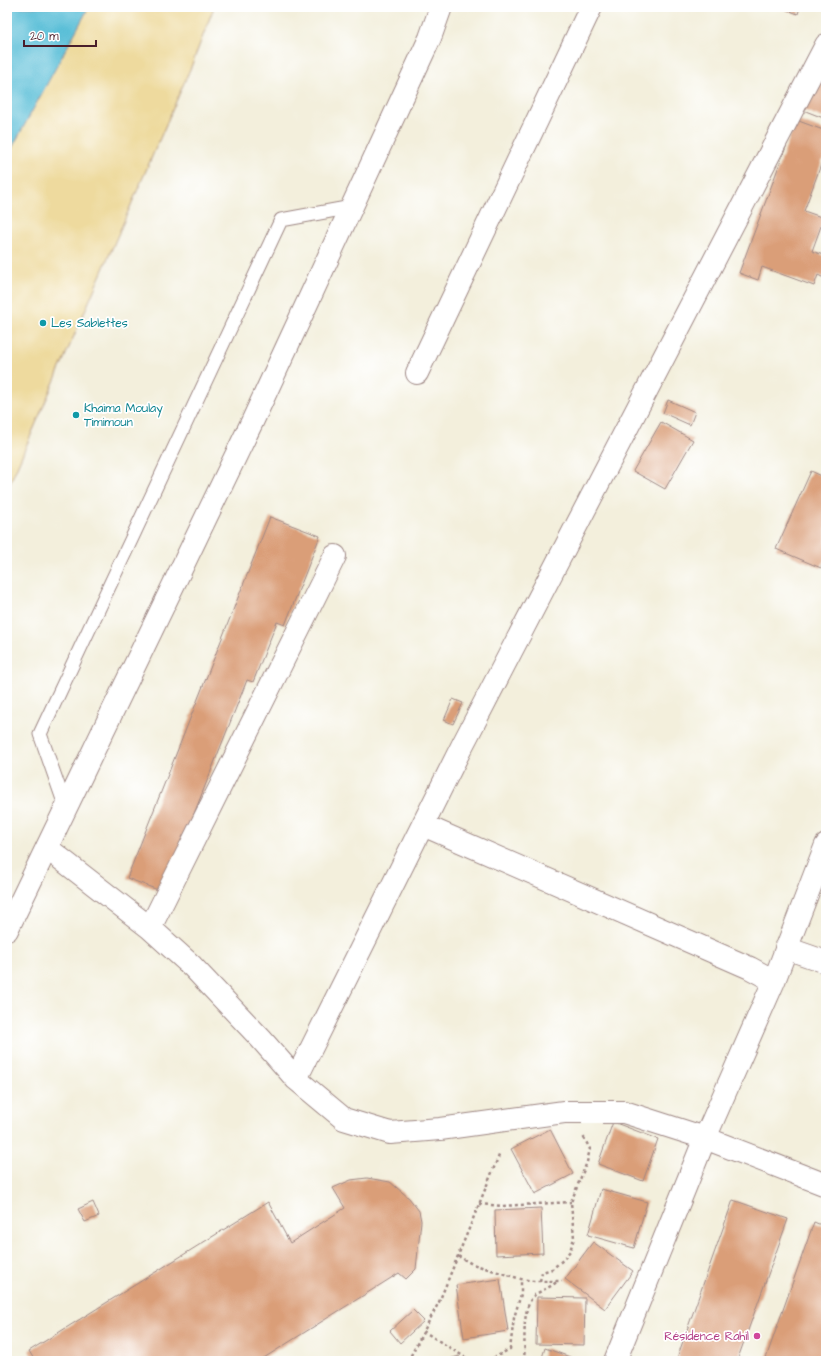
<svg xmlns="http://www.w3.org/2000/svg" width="833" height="1368" font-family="'Architects Daughter',sans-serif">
	<rect width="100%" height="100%" fill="#fff"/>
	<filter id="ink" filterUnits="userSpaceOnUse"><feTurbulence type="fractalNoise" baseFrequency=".025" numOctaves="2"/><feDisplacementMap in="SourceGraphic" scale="8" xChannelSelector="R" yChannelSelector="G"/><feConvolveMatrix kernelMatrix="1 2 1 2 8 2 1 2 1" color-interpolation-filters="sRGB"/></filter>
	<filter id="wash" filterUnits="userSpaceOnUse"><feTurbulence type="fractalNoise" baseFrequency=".012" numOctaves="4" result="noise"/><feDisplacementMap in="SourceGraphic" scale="16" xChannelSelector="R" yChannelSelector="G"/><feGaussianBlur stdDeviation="0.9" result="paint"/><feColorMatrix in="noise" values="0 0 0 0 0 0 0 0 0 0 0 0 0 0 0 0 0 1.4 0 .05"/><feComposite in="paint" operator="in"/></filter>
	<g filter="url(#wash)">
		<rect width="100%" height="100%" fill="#f3efdc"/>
		<path fill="#eeda9e" stroke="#9c7c64" d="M 89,7 L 214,7 L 191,67 L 7,490 L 7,157 Z"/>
		<path fill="#59bed7" stroke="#526e81" d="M 7,7 L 89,7 L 7,157 Z"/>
		<g id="blocks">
			<path fill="#da9e78" d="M 779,7 L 800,7 L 798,14 Z
				M 826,56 L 826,119 L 803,110 Z
				M 796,120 L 826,131 L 826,151 L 804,211 L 824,218 L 812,251 L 826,256 L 826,279 L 818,275 L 814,286 L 762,267 L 758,280 L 739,273 Z
				M 668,400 L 695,412 L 690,425 L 663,413 Z
				M 661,422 L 693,440 L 665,489 L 633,471 Z
				M 811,471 L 826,478 L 826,557 L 821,568 L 776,549 Z
				M 270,517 L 320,536 L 285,625 L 277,622 L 253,682 L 247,680 L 163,892 L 127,878 Z
				M 453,699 L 463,703 L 453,724 L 444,720 Z
				M 613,1122 L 658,1139 L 643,1181 L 598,1164 Z
				M 550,1129 L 573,1174 L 535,1194 L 511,1149 Z
				M 367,1178 L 390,1182 L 409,1198 L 419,1211 L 421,1221 L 416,1269 L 406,1279 L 399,1273 L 259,1361 L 35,1361 L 29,1351 L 268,1202 L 290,1243 L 345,1208 L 333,1188 L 351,1180 Z
				M 601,1189 L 647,1202 L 634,1248 L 588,1235 Z
				M 733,1200 L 788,1219 L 737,1361 L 676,1361 Z
				M 93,1202 L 99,1216 L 85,1222 L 78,1209 Z
				M 541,1208 L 543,1253 L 496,1255 L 495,1210 Z
				M 814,1222 L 826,1227 L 826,1361 L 765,1361 Z
				M 593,1242 L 633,1271 L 605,1309 L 565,1279 Z
				M 500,1279 L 508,1331 L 464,1338 L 456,1285 Z
				M 537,1297 L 585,1298 L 584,1345 L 536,1344 Z
				M 413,1310 L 424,1321 L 400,1343 L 390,1331 Z
				M 545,1348 L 581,1361 L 541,1361 Z
				M 459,1356 L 460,1361 L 443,1361 Z"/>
		</g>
	</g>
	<g filter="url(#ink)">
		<use href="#blocks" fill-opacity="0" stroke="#9e8784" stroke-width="1"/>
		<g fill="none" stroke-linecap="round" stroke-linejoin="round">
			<defs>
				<path id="lane" d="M 66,808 L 40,734 L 281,220 L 352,207"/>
				<path id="street" d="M 417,373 L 591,7
					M 423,825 L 750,968 L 774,981
					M 47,848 L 150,928 L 192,966 L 261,1039 L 296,1079 L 344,1119 L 390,1133 L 440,1129 L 564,1112 L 624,1112 L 705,1138 L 826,1185
					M 150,928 L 335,556
					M 786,948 L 826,962
					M 296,1079 L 462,746 L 826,45
					M 615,1361 L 705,1138 L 774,981 L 826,845"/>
				<path id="secondary" d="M 7,930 L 253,420 L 430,38 L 441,7"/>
			</defs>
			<use href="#lane" stroke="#9e8784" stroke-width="15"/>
			<use href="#street" stroke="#9e8784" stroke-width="24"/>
			<use href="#secondary" stroke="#9e8784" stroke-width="24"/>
			<path stroke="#9e8784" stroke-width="2.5" stroke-dasharray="3 3" stroke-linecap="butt" d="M 479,1204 L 502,1206 L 571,1202
				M 458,1256 L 472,1264 L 521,1279 L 534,1281 L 562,1281
				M 540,1281 L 542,1272 L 552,1269 L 563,1260 L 570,1251 L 574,1238 L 571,1202 L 587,1162 L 590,1149 L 583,1136
				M 423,1331 L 471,1361
				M 408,1361 L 439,1302 L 500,1153
				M 488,1361 L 510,1349 L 514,1318 L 521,1294 L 521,1279
				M 524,1361 C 526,1344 520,1306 536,1294 C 544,1289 551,1287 558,1281"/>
			<use href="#lane" stroke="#fff" stroke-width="13"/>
			<use href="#street" stroke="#fff" stroke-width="22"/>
			<use href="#secondary" stroke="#fff" stroke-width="22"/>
		</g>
	</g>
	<g fill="#0f9aa8" stroke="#fff" stroke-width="1.5">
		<circle cx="43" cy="323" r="4"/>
		<circle cx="76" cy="415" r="4"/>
	</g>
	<circle fill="#d1479c" stroke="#fff" stroke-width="1.5" cx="757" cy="1336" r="4"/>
	<g text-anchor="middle" stroke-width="3.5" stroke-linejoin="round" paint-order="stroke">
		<g font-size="12" fill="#0d838f" stroke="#fff" text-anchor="start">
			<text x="51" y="327">Les Sablettes</text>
			<text x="84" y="412">Khaima Moulay<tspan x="84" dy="14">Timimoun</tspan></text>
		</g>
		<g font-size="12" fill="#b23c85" stroke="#fff" text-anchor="end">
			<text x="749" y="1340">Résidence Rahil</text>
		</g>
	</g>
	<rect width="833" height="1368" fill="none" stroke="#fff" stroke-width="24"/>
	<path d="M24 40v6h72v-6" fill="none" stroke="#4a1f2b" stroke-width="2"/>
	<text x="30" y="40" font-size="12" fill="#4a1f2b" stroke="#ffffff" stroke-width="3" paint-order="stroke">20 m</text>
</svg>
